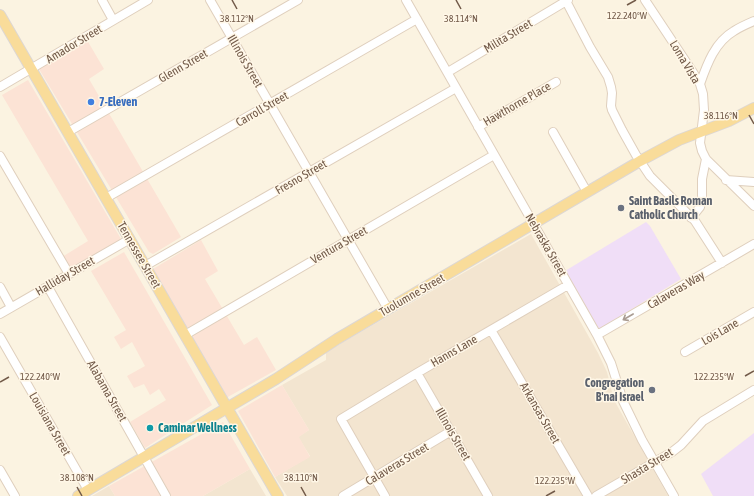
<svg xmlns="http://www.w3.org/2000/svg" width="754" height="496" font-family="'Asap Condensed',sans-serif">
	<rect width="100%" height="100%" fill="#fbf3e1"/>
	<path fill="#f3e5d0" d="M 531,234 L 598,353 L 607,372 L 614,400 L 668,496 L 287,496 L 275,477 L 310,456 L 298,437 L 309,430 L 282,385 L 326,360 L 326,352 Z
		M 250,469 L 266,496 L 203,496 Z
		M 109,486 L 115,496 L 92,496 Z"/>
	<path fill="#fce3d5" d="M 87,40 L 104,69 L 89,79 L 181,237 L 153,254 L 149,252 L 39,69 Z
		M 28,80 L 121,239 L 70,269 L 62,257 L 88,241 L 2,95 Z
		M 201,240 L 218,271 L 205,279 L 244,345 L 257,337 L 276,370 L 226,398 L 153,269 Z
		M 124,252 L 212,405 L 145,448 L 130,422 L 166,400 L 159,389 L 150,395 L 144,384 L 134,388 L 127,376 L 145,366 L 132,342 L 121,349 L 114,337 L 126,330 L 91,271 Z
		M 282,385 L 309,430 L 299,437 L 310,457 L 275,477 L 238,411 Z
		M 223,422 L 250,469 L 203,496 L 115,496 L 109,486 Z"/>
	<path fill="#f0def7" d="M 646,222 L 650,226 L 681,279 L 599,329 L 565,271 Z
		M 754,433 L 754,496 L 713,496 L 701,474 Z"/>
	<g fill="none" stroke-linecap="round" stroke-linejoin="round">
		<defs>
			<path id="minor" d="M 102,0 L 113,20
				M 210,0 L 388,309
				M 406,0 L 597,335 L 611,363 L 623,401 L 642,440 L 674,496
				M 645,0 L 694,74 L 700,84 L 703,94 L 704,110 L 700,143 L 702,151 L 706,159 L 754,206
				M 566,1 L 590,47 L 608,77 L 611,87 L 612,93 L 611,106 L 612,110 L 622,130 L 636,155 L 650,176 L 695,221 L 722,263
				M 448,72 L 568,0
				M 700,84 C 707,64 715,42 734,31 C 740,27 747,24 754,21
				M 0,87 L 148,0
				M 478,127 L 556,82
				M 68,132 L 298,0
				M 553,132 L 587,192
				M 0,156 L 69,274
				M 726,180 L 754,182
				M 106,198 L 417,19
				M 691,218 L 700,207 L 702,197 L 702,179 L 706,159
				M 145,266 L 456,88
				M 0,287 L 11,307
				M 48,287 L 166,496
				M 0,314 L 130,239
				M 491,330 L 588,496
				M 185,335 L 494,155
				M 597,335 L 754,244
				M 0,337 L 88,490
				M 685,352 L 754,312
				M 417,373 L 488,496
				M 0,470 L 15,496
				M 343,496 L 451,431
				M 385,496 L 341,419 L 417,373 L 568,285
				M 596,496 L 672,452 L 681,445 L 703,421 L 754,390"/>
			<path id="major" d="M 0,15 L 278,496
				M 78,496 L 276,379 L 337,339 L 388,309 L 640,161 L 679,140 L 729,121 L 754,108"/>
		</defs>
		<use href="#minor" stroke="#dfcfbd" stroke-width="10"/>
		<use href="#major" stroke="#ddd7d3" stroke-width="12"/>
		<use href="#minor" stroke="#fff" stroke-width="8"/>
		<use href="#major" stroke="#f9dc9a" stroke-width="10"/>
	</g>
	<defs><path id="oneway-shaft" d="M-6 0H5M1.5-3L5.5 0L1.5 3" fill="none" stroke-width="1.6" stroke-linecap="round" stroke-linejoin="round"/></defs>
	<use stroke="#aa9c92" href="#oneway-shaft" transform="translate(628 317) rotate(150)"/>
	<path fill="none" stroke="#725a49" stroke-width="1.5" d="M 232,0 L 237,9M 456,0 L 461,9M 627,5 L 636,0M 749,115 L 754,124M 745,376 L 754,371M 0,382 L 9,377M 77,487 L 82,496M 301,487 L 306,496M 546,496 L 555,491"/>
	<circle fill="#3f7fe0" stroke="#fff7e7" stroke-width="1.5" cx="91" cy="102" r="4"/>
	<g fill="#6b7280" stroke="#fff7e7" stroke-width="1.5">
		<circle cx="621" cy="208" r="4"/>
		<circle cx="652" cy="390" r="4"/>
	</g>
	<circle fill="#0f9aa8" stroke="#fff7e7" stroke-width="1.5" cx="150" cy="428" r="4"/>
	<g text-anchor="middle" stroke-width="3" stroke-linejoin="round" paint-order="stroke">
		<g font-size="12" fill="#725a49" stroke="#fff7e7">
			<text transform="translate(508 36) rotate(-31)" y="4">Milita Street</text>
			<text transform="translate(74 44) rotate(-31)" y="4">Amador Street</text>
			<text transform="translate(245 61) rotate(60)" y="4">Illinois Street</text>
			<text transform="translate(685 62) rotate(59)" y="4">Loma Vista</text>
			<text transform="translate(183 66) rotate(-30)" y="4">Glenn Street</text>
			<text transform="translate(517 104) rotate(-30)" y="4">Hawthorne Place</text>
			<text transform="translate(262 109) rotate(-30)" y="4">Carroll Street</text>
			<text transform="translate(301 177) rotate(-30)" y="4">Fresno Street</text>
			<text transform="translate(339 245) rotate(-30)" y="4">Ventura Street</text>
			<text transform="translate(546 245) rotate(60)" y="4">Nebraska Street</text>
			<text transform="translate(139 255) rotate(60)" y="4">Tennessee Street</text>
			<text transform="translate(65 276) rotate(-30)" y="4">Halliday Street</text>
			<text transform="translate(676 290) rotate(-30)" y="4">Calaveras Way</text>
			<text transform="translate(412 295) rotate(-30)" y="4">Tuolumne Street</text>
			<text transform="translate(720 332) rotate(-30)" y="4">Lois Lane</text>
			<text transform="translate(454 351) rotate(-30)" y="4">Hanns Lane</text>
			<text transform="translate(107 391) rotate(60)" y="4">Alabama Street</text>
			<text transform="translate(540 413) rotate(60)" y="4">Arkansas Street</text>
			<text transform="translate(50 424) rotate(60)" y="4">Louisiana Street</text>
			<text transform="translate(453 434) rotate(60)" y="4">Illinois Street</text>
			<text transform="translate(397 464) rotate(-31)" y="4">Calaveras Street</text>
			<text transform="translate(647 466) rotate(-31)" y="4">Shasta Street</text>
		</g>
		<g font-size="12" font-weight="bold" fill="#366cbe" stroke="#fff7e7" text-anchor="start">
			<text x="99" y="106">7-Eleven</text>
		</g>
		<g font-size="12" font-weight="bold" fill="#5b616d" stroke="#fff7e7" text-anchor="start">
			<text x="629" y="205">Saint Basils Roman<tspan x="629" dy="14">Catholic Church</tspan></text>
			<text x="644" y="387" text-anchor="end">Congregation<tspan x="644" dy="14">B'nai Israel</tspan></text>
		</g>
		<g font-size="12" font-weight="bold" fill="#0d838f" stroke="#fff7e7" text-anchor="start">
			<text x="158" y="432">Caminar Wellness</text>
		</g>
	</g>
	<g font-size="10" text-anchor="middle" fill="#725a49" stroke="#fff7e7" stroke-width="3" stroke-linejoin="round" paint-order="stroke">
		<text x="627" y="19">122.240°W</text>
		<text x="237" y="22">38.112°N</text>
		<text x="461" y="22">38.114°N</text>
		<text x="721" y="119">38.116°N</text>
		<text x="714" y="380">122.235°W</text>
		<text x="40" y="380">122.240°W</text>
		<text x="77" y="481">38.108°N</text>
		<text x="301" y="481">38.110°N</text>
		<text x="555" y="484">122.235°W</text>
	</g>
</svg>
